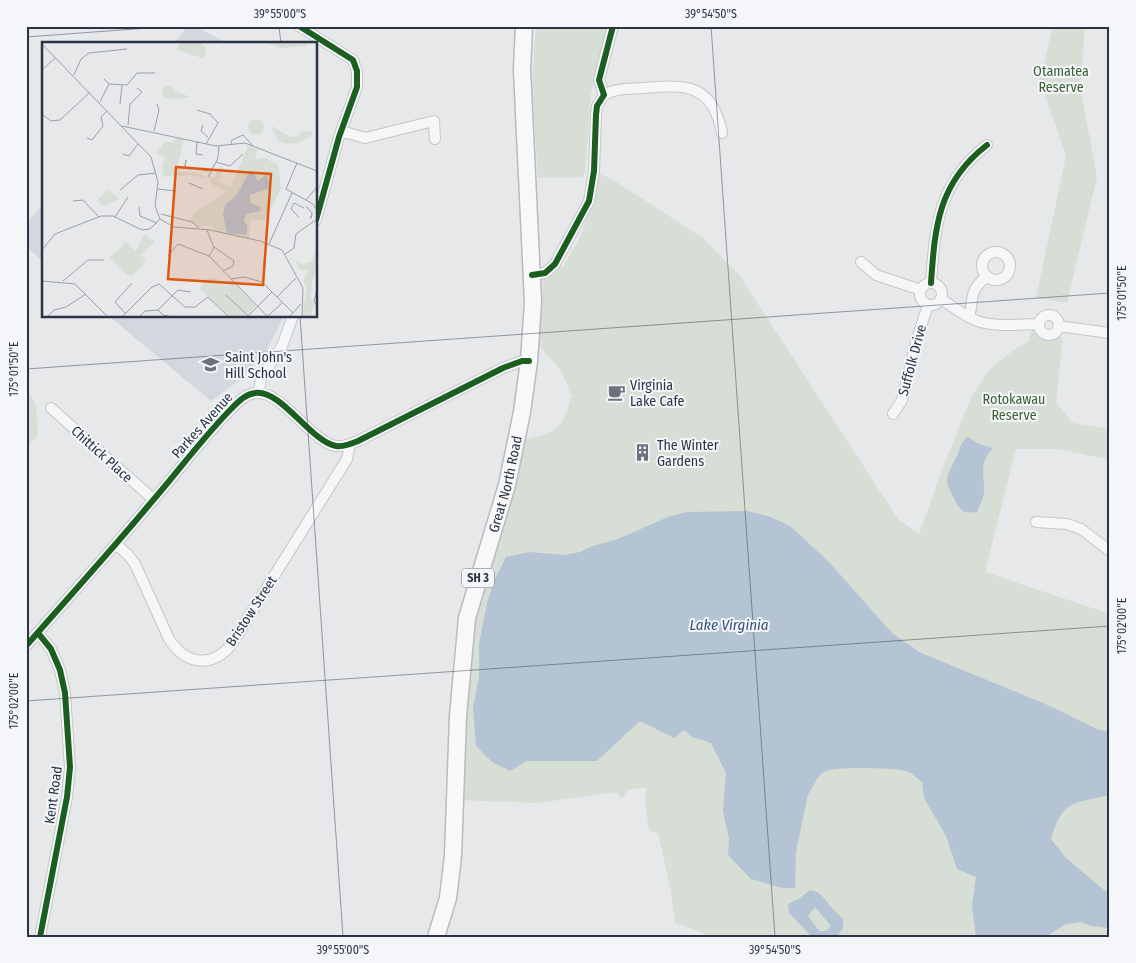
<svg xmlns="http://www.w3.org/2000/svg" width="1136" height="963" font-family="'Fira Sans Condensed',sans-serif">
	<rect width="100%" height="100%" fill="#e6e8ea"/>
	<path fill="#d4d7dd" d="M 188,26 L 196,26 L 227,44 L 173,44 Z
		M 44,203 L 44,262 L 26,247 L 26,224 Z
		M 109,316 L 282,316 L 283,318 L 267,350 L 240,380 L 211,401 Z"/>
	<path fill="#d6ded6" d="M 536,26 L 610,26 L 591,93 L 585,173 L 583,177 L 538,178 L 532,89 Z
		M 1053,26 L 1085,26 L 1080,87 L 1097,177 L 1067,303 L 1036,298 L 1066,156 L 1040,80 Z
		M 596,173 L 610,178 L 703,238 L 739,275 L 898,519 L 919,534 L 942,470 L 970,400 L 988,371 L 1011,352 L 1029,341 L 1033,326 L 1063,338 L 1056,402 L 1073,423 L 1110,429 L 1110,460 L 1058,449 L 1016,449 L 985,572 L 1110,614 L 1110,937 L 705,937 L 704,933 L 675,923 L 671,892 L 658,833 L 649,831 L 645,803 L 647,787 L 628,790 L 622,798 L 616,792 L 537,803 L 462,800 L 469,642 L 522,440 C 552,434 564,431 570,399 L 572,398 L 572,396 L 570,395 C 566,373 554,362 539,346 L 543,273 L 563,267 L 580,237 L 586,222 Z
		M 26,386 L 36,405 L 38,435 L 26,448 Z"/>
	<path fill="#b4c4d5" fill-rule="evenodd" d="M 968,437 L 979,444 L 993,448 C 978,464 985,474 984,493 C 983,499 979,506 977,512 C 973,512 968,513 965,512 C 960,510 957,504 955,500 C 944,481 945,478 955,460 C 960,452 959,442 968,437 Z
		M 747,511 L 768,516 L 790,526 L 829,562 L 892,633 L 919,652 L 1050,706 L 1097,729 L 1110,732 L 1110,795 C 1073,804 1063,799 1051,839 L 1065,857 L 1110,895 L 1110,928 L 1092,926 L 1081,922 L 1066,924 L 1045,937 L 976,937 L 972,906 L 976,877 L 957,869 L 946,836 L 924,798 L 922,782 C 917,778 911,772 906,771 C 892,768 835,766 824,772 C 815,777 815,787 808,794 L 796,852 L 795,888 L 782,888 L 751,879 L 728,855 L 729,839 L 723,811 L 726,773 L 711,743 L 692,737 L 684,730 L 674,738 L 640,721 L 597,761 L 527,761 L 510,771 L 492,762 L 476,746 L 473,707 L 479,677 L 479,644 L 487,603 L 494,581 L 506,557 L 531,552 L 564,555 L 580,552 L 593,546 L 618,539 L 670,516 L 687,512 Z
		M 810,890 C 822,892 824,899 832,908 C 835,912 840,915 843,920 L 843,929 L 836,937 L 812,937 L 789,913 L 788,904 L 800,898 ZM 815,907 L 831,926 L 826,931 L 819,931 L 808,916 Z"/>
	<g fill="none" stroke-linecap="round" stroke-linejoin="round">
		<defs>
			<path id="minor" d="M 299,26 L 353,60 L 357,71 L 357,87 L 339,137 L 316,220
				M 604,95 C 615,88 630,89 642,88 C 685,85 712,82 722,133
				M 341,131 L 365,138 L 434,121 L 435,139
				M982 266a14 14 0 1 1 28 0a14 14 0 1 1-28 0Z
				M 861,262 L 876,275 L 921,290
				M 532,275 L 545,273 L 555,264 L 589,201 L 594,171 L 596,115 L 597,106 L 604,95 L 599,80 L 613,26
				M 931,283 C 935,226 938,183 987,145
				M920 294a11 11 0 1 1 22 0a11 11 0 1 1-22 0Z
				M 941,299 C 952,306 963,315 975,320 C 994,328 1019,324 1039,324
				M1039 325a10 10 0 1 1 20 0a10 10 0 1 1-20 0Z
				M 968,317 C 973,309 970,301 974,292 C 976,285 982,281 987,276
				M 1058,326 L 1110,333
				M 259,392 L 261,378 L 282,346 L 293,316
				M 51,408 L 154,500
				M 893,414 L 902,400 L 917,339 L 928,305
				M 1036,522 L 1067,524 L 1081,529 L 1110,551
				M 116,544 L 129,556 L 135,564 L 169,639 C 185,664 211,669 231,645 L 347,459 L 350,444
				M 38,633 L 51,649 L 60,670 L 65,693 L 70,767 L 67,797 L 40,937
				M 26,646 C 67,599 109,553 149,505 C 177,473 203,437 233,407 C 239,401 246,394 255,393 C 281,389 311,442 336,446 C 343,447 351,444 358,441 L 503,368 L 522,361 L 529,361"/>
			<g id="trunk">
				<path id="s1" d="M 436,937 L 448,898 L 453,856 L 458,716 L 467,618 L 507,485 L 522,412 L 529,361 L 533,302 L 522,70 L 524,26"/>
			</g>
		</defs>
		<use href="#minor" stroke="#c4c6c8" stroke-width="12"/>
		<use href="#trunk" stroke="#b8bbbf" stroke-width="19"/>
		<use href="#minor" stroke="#f5f6f7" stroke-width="10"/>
		<use href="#trunk" stroke="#f8f8f8" stroke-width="16"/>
		<defs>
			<path id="cycleway" d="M 299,26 L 353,60 L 357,71 L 357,87 L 339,137 L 316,220
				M 532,275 L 545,273 L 555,264 L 589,201 L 594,171 L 596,115 L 597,106 L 604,95 L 599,80 L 613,26
				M 931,283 C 935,226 938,183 987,145
				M 38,633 L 51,649 L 60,670 L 65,693 L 70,767 L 67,797 L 40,937
				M 26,646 C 67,599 109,553 149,505 C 177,473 203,437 233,407 C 239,401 246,394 255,393 C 281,389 311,442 336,446 C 343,447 351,444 358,441 L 503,368 L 522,361 L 529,361"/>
		</defs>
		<use href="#cycleway" stroke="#f4f6f9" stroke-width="9"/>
		<use href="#cycleway" stroke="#1b5e20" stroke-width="6"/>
	</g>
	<path fill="none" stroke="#2b3445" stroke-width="1" stroke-opacity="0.45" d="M 279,26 L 281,44M 711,26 L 775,937M 26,37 L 175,26M 300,316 L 343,937M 26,369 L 1110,293M 26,701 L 1110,626"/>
	<defs>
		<symbol id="school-bare" viewBox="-9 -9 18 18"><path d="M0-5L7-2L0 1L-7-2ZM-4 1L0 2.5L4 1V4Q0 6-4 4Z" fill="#6c737f" stroke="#f4f6f9" stroke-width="2.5" paint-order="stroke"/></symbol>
		<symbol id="cafe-bare" viewBox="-9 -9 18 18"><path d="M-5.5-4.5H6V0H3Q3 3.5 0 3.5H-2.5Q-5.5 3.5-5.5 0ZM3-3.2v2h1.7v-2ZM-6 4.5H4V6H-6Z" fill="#6c737f" stroke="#f4f6f9" stroke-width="2.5" paint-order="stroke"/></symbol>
		<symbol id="building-bare" viewBox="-9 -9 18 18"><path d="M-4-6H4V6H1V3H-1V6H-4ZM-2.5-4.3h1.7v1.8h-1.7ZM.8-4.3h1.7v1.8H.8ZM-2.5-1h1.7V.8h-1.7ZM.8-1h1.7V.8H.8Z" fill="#6c737f" stroke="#f4f6f9" stroke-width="2.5" paint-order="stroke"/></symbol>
	</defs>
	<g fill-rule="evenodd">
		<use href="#school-bare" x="198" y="352" width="25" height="25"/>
		<use href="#cafe-bare" x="604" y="380" width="25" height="25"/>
		<use href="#building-bare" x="630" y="440" width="25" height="25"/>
	</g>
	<g text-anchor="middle" stroke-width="4" stroke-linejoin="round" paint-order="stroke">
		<rect fill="#f4f6f9" stroke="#676e7b" stroke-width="1" x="462" y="568.5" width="32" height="19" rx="4"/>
		<g font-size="12" font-weight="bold" fill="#2b3445">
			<text x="478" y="582">SH 3</text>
		</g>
		<g font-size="14" fill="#3f6138" stroke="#f4f6f9">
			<text x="1061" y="76">Otamatea<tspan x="1061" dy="16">Reserve</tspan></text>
			<text x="1014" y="404">Rotokawau<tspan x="1014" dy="16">Reserve</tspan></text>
		</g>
		<g font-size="14" fill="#2b3445" stroke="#f4f6f9" text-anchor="start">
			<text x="225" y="362">Saint John's<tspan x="225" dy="16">Hill School</tspan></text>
			<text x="630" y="390">Virginia<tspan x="630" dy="16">Lake Cafe</tspan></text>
			<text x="657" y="450">The Winter<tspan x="657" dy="16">Gardens</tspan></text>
		</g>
		<g font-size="14" fill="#2b3445" stroke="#f4f6f9">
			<text transform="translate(912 360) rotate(-75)" y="5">Suffolk Drive</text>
			<text transform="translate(202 425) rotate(-48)" y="5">Parkes Avenue</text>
			<text transform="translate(102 454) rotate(42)" y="5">Chittick Place</text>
			<text dy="5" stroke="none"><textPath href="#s1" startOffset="461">Great North Road</textPath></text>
			<text transform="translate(251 611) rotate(-57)" y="5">Bristow Street</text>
			<text transform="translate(53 795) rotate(-82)" y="5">Kent Road</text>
		</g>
		<g font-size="15" font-style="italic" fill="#34527a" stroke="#f4f6f9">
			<text x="729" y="630">Lake Virginia</text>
		</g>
	</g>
	<g transform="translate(42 42)">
		<rect width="275" height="275" fill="#e6e8ea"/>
		<path d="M 138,0 L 158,0 L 164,5 L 164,12 L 160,16 L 135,8 ZM 222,0 L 269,0 L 263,4 L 239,6 ZM 128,43 L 134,49 L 148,55 L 131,57 L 120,54 L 121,46 ZM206 85a8 8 0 1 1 16 0a8 8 0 1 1-16 0ZM 228,83 L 248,95 L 257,94 L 258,90 L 268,89 L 271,93 L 257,101 L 246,102 L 236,99 ZM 135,95 L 142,97 L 134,130 L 151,130 L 163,134 L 163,137 L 149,133 L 122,135 L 120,124 L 123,116 L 114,110 L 123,100 L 131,100 ZM 206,104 L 216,107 L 213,117 L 223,116 L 236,123 L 239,146 L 229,167 L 222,177 L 208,179 L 208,197 L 173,188 L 169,183 L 157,185 L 148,178 L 155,169 L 185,150 L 169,142 L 167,134 L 173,136 L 177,124 L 181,125 L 177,140 L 189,144 ZM 67,148 L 77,157 L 60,164 L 56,157 ZM 102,192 L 113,200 L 99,213 L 104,219 L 91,233 L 85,233 L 67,215 L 81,204 L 82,198 L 94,209 ZM 275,204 L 275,228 L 270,239 L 269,256 L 273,264 L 268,275 L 260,275 L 265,245 L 261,238 L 266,229 L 258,228 L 253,218 L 260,222 L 270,219 ZM 166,236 L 175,236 L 183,244 L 190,239 L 214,264 L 205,273 L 183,251 L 204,274 L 189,275 L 158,247 L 161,238 Z" fill="#d6ded6"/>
		<path d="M 211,129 L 216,139 L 225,132 L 228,146 L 208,153 L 208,161 L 219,165 L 218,169 L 204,172 L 202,179 L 205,183 L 205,193 L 185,191 L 181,173 L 183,163 L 195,153 L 206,132 Z" fill="#b4c4d5"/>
		<path fill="none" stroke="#9ba0a8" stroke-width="1" d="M 0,2 L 109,115 L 116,140 L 113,164 L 118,177 L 132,185 L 168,188 L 218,199 L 240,208 L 261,246 L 260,275M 0,28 L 13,16M 32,33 L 39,17 L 47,11 L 85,7M 67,42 L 85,43 L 95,31 L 113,31M 58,60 L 67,42 L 62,37M 78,62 L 80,43M 155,68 L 168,72 L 176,81 L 164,102M 1,73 L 9,79 L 18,78 L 47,51M 86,83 L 88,62 L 100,50 L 95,46M 161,83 L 159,89 L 166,95M 80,84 L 174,104 L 203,101 L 275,129M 112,89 L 117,68 L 115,62M 45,96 L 50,98 L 61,84 L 59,75 L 65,69M 155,100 L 154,112 L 161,113M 189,102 L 190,98 L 201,93 L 211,104M 81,112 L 87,114 L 96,102M 174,120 L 188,124 L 201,112M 255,121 L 244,147 L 271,162 L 275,168M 143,124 L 144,118 L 143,125 L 167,129M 166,135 L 176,116 L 177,104M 147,141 L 161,147M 115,147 L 134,149M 78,148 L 96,133 L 114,131M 264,158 L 275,145M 31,159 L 41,158 L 57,175M 264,164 L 270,171 L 270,172 L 269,176 L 268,176 L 270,173M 97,165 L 98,174 L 115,181M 119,172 L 150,180 L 157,186M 73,175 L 86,155M 257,175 L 249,167 L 252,161 L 262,166M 165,188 L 172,206 L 167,214M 227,202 L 250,151M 172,205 L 192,219 L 191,224 L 181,229M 0,208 L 13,192 L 59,174 L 71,174 L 100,188 L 108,187 L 118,177M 243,212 L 252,206 L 254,192 L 275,177M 126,214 L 136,202 L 167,214 L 226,275M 189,237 L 202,235 L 220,240 L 251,271M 0,239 L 33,242 L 66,275M 21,239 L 46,218 L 62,218M 275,247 L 272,259 L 275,264M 184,253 L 206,274M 235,255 L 254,236M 116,268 L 121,273 L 131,275M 83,271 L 73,260 L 90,241M 98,274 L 103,269 L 116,268 L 136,248 L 149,250M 226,274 L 241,260M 5,275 L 12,268 L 24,265 L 44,252M 80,275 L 110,245 L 117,242 L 143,265 L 153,265 L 166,255 L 187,275M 205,275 L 230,250M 247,275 L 259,262"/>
		<path fill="#df570f" fill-opacity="0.15" stroke="#df570f" stroke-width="2.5" d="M 134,125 L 229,132 L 221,243 L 126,237 Z"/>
		<rect width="275" height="275" fill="none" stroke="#2b3445" stroke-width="2.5"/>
	</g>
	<rect width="1136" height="963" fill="none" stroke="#f4f6f9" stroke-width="55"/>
	<rect x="28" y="28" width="1080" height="908" fill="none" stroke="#2b3445" stroke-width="2"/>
	<g font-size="12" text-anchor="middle" fill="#2b3445">
		<text x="280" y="18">39°55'00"S</text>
		<text x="711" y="18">39°54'50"S</text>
		<text transform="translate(1122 293) rotate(-90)" y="4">175°01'50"E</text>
		<text transform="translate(14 369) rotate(-90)" y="4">175°01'50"E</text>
		<text transform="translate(1122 626) rotate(-90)" y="4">175°02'00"E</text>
		<text transform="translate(14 701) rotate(-90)" y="4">175°02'00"E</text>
		<text x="343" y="954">39°55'00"S</text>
		<text x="775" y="954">39°54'50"S</text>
	</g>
</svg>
